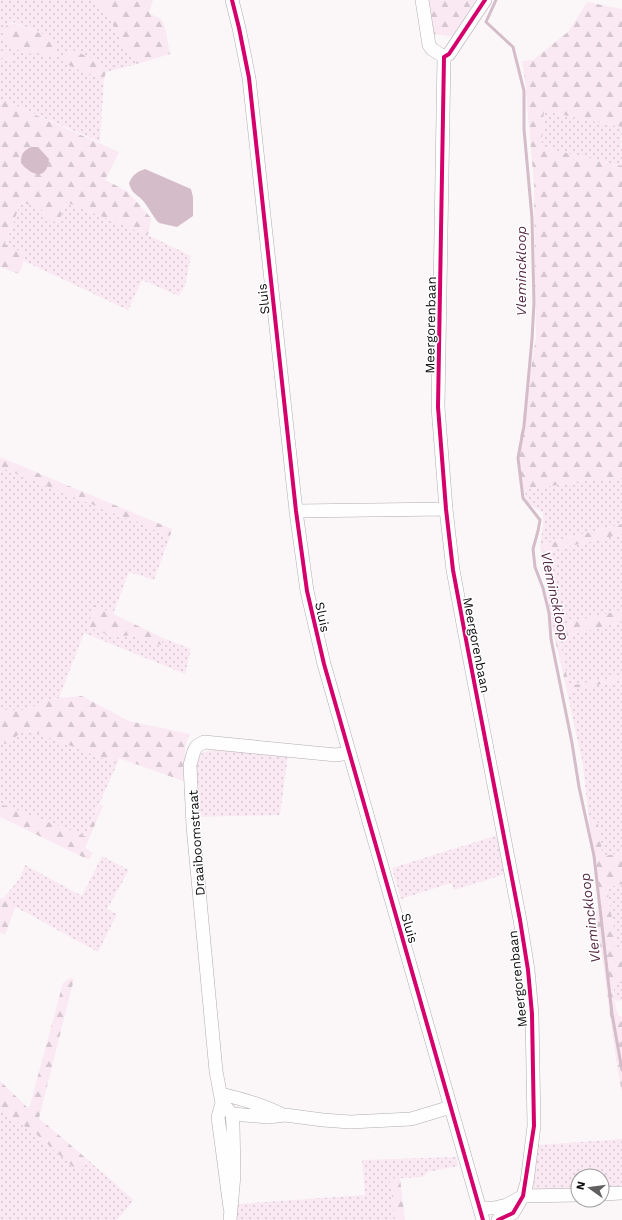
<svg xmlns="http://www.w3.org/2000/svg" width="622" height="1220" font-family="'Work Sans',sans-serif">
	<defs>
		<pattern id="grass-dots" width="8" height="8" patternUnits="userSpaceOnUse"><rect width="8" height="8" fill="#fae9f2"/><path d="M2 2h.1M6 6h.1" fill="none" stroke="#d5c7ce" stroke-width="1.8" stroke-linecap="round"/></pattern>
		<pattern id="forest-firs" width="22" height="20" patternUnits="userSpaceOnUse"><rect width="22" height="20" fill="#fae9f2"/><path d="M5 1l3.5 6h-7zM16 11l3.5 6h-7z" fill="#d5c7ce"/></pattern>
	</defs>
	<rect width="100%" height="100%" fill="#fbf7f9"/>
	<path fill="url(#grass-dots)" fill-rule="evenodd" d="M 0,0 L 94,0 L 106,11 L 122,43 L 137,64 L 106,72 L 98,61 L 62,60 L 72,67 L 104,79 L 100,142 L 0,99 L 0,57 L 9,61 L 12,56 L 0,51 ZM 13,22 L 50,37 L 26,55 L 8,43 L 6,26 Z
		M 544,111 L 622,127 L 621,147 L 622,148 L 622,166 L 541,147 Z
		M 21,202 L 43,209 L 60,219 L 66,202 L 148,235 L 191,256 L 185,286 L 179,296 L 142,280 L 128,310 L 24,261 L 26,254 L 5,245 Z
		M 0,467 L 170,536 L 154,580 L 129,572 L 113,614 L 95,605 L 115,637 L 132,635 L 161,645 L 163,638 L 191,649 L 185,674 L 84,633 L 59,698 L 50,699 L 26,710 L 0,710 Z
		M 622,478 L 622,524 L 540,545 L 543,526 L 543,513 L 528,503 L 524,490 L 584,481 Z
		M 622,534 L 622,610 L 552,627 L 541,553 Z
		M 622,622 L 622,676 L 569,686 L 559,638 Z
		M 622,680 L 622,853 L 603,856 L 597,820 L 589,821 L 583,765 L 567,691 Z
		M 33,731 L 117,764 L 85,836 L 0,804 L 0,742 L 6,744 L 22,732 Z
		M 217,750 L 288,755 L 280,815 L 197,817 L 196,761 L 203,752 Z
		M 498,835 L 506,874 L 454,890 L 451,883 L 401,899 L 392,868 Z
		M 102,856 L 129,870 L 107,909 L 117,914 L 98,952 L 3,900 L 0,910 L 0,898 L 3,899 L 20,878 L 25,865 L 82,896 Z
		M 622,884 L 622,949 L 617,949 L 607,887 Z
		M 622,983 L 622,1000 L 615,1001 L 613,984 Z
		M 0,1108 L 6,1114 L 36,1134 L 80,1172 L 88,1160 L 134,1200 L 117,1220 L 0,1220 Z
		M 622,1139 L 622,1188 L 602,1189 L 602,1176 L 578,1176 L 578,1191 L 537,1191 L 533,1188 L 532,1183 L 538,1145 Z
		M 456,1157 L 458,1166 L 428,1172 L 423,1177 L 390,1179 L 395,1220 L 237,1220 L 237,1204 L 365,1195 L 362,1160 Z"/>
	<path fill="url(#forest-firs)" d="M 94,0 L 153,0 L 149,13 L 161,19 L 165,27 L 170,54 L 137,64 L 122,43 L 106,11 Z
		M 429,0 L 478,0 L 455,37 L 434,34 Z
		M 587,2 L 622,9 L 622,127 L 544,111 L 541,147 L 622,166 L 622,478 L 584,481 L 524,490 L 517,458 L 536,337 L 534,184 L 525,81 L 522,61 L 533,60 L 569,31 Z
		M 13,23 L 50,37 L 58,46 L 55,57 L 42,55 L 37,50 L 26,55 L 8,43 L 3,35 L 6,26 Z
		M 70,49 L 98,61 L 106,72 L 104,79 L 72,67 L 62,61 Z
		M 0,51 L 12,56 L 9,61 L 0,57 Z
		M 0,99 L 119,152 L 105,180 L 127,191 L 151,218 L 148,235 L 66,202 L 60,219 L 53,222 L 46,221 L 41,216 L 42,209 L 21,202 L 5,244 L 26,254 L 19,274 L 0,267 Z
		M 0,457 L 172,529 L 170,536 L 0,467 Z
		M 622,524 L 622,534 L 541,553 L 540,545 Z
		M 95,605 L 163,638 L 161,645 L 132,635 L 115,637 L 87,627 Z
		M 622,610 L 622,622 L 559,638 L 569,686 L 622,676 L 622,680 L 567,691 L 552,627 Z
		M 82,696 L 129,721 L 190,734 L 185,746 L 186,782 L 119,758 L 117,764 L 33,731 L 22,732 L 6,744 L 0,742 L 0,710 L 26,710 L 50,699 Z
		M 0,804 L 85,836 L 100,804 L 103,806 L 85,848 L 93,853 L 89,860 L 0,817 Z
		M 597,819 L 603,856 L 622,853 L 622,884 L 607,887 L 617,949 L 622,949 L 622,983 L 613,984 C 613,995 615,1005 618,1015 L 622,1017 L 622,1093 C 610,1033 607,972 594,912 L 602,909 L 589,821 Z
		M 3,900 L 16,906 L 5,935 L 0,932 L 0,910 Z
		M 70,978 L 74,979 L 39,1118 L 88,1160 L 80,1173 L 36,1134 L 6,1114 L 0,1108 L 0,1081 L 29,1109 L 63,983 Z
		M 400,1178 L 405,1220 L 395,1220 L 390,1179 Z"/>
	<path fill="#d4bcc9" d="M 31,147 L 38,147 L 49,159 C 47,180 33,177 21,163 C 21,154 23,151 31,147 Z
		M 145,169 L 191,189 L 193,197 L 193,216 L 177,227 L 159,223 C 153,217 150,209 144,202 C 138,194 132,195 129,183 C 133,175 136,172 145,169 Z"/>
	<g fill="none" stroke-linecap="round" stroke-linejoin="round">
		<path stroke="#d4bcc9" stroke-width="3" d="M 496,0 L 486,22 L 513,47 L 524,91 L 524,129 L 532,218 L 534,302 L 532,339 L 524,426 L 518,458 L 523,498 L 540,520 L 538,531 L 533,549 L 535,567 L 543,588 L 549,613 L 551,639 L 572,743 L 579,787 L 594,856 L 612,1014 L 622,1070"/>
		<defs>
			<path id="minor" d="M 232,0 L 239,28 L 249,78 L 296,511 L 307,591 L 324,664 L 483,1220
				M 422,0 L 429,45 L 432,49 L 444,57
				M 444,57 L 438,407 L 446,509 L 453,570 L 467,645 L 520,920 L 528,970 L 532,1014 L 534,1126 L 527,1182 L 523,1196 L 513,1213 L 498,1220
				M 444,57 L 449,54 L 485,0
				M 296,511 L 446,509
				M 349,753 L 336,755 L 204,742 L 197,746 L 194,751 L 190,765 L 193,826 L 216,1071 L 222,1103 L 232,1114 L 268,1117 L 285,1115 L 323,1120 L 350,1122 L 411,1119 L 451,1107
				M 221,1094 C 243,1099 263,1105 283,1115
				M 222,1103 L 218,1117 L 230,1208
				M 602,1194 L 622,1193
				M 480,1208 L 494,1208 L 507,1205 L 523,1196 L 578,1195
				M 230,1220 L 234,1175 L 233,1125 L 232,1114"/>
		</defs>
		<use href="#minor" stroke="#b1aeb0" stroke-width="14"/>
		<use href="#minor" stroke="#fefefe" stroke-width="13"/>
		<defs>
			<path id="cycleway" d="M 232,0 L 239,28 L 249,78 L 296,511 L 307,591 L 324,664 L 483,1220
				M 485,0 L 449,54 L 444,57 L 438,407 L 446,509 L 453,570 L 467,645 L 520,920 L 528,970 L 532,1014 L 534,1126 L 523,1196 L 513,1213 L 498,1220"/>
		</defs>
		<use href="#cycleway" stroke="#fff" stroke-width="6"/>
		<use href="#cycleway" stroke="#d6006c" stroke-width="4"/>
	</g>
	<g text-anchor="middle" stroke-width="3" stroke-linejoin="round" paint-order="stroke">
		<g font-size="13" fill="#0e0d0e" stroke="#fff">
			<text transform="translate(263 299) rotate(-96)" y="5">Sluis</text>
			<text transform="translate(430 325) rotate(-89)" y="5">Meergorenbaan</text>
			<text transform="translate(323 617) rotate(78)" y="5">Sluis</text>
			<text transform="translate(477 645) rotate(79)" y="5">Meergorenbaan</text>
			<text transform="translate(196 843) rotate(-94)" y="5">Draaiboomstraat</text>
			<text transform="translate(410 928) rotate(74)" y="5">Sluis</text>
			<text transform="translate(517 979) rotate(-96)" y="5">Meergorenbaan</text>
		</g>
		<g font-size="14" font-style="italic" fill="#552843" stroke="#fff">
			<text transform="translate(521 271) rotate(-90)" y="5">Vleminckloop</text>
			<text transform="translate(555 596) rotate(78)" y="5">Vleminckloop</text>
			<text transform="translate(590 918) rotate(-97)" y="5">Vleminckloop</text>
		</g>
	</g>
	<g transform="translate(590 1188) rotate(284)"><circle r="19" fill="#ffffff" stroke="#9f9e9f"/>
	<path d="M0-3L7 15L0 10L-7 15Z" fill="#615f60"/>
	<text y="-6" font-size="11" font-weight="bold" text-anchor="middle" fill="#0e0d0e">N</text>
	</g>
</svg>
